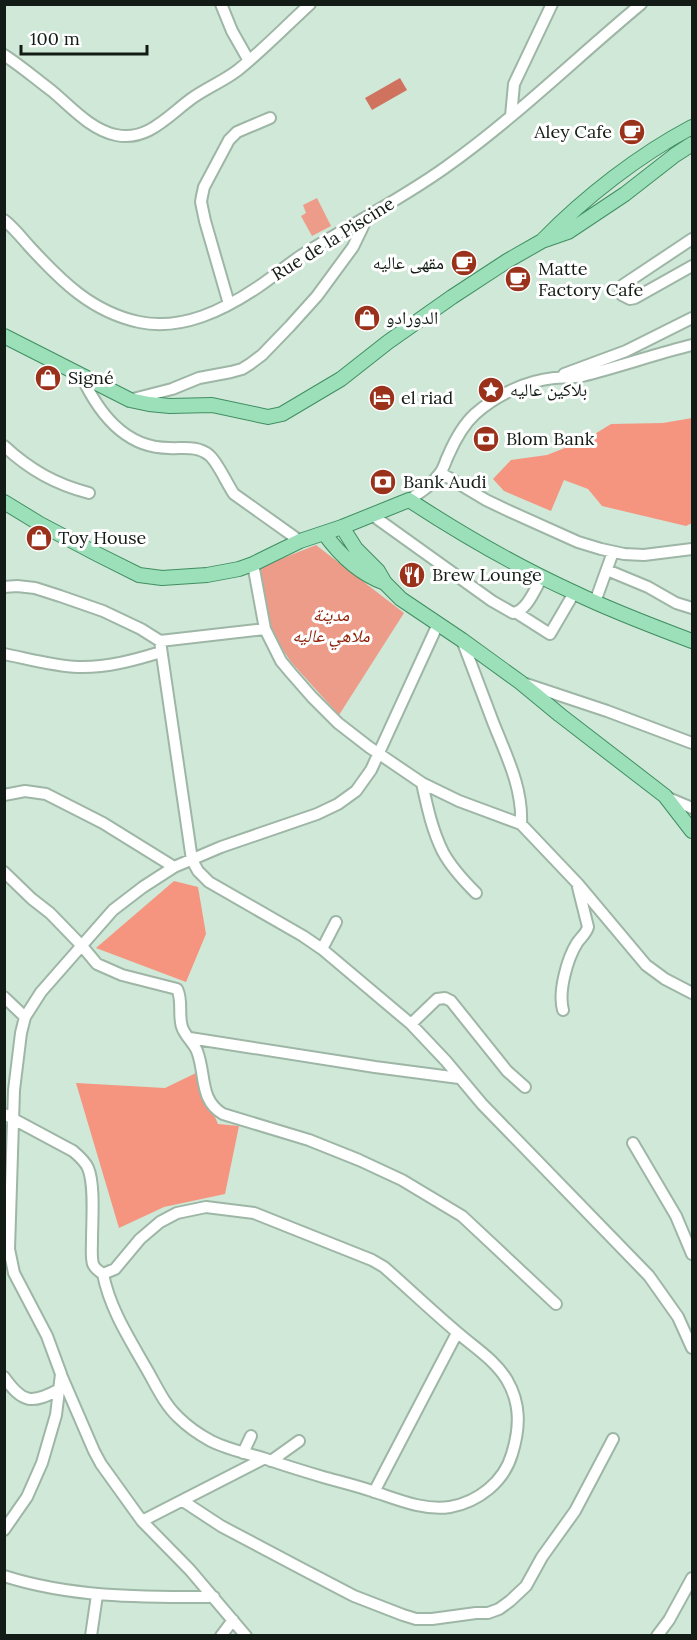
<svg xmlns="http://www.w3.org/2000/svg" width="697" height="1640" font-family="Lora,'Noto Naskh Arabic',serif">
	<rect width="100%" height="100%" fill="#cfe8d7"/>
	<path fill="#ee9c8a" d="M 317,198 L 331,226 L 312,236 L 301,216 L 306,213 L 303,205 Z
		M 316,545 L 404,613 L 339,715 L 291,662 L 271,632 L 258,568 Z"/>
	<path fill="#f59580" d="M 692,418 L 692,523 L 686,526 L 602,506 L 588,489 L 564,480 L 551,511 L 504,491 L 493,479 L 511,460 L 547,455 L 585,440 L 611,424 L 663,423 Z
		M 174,881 L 198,887 L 206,934 L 186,982 L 96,948 Z
		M 196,1073 L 218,1124 L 239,1126 L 225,1194 L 164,1207 L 119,1228 L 76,1083 L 165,1088 Z"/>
	<path fill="#cf735f" d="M 400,78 L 407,90 L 372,110 L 365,98 Z"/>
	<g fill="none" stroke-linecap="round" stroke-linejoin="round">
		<defs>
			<path id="minor" d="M 221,4 L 232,31 L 249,61
				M 4,55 C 21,66 36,79 52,91 C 71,107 91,130 116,135 C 147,142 169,115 191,99 C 206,88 224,81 238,70 C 263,50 286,26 310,4
				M 511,116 L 514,84 L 552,4
				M 4,220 C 14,228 21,237 29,246 C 61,281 92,312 139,322 C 182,331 224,310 258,287 C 273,277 287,265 302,255 C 350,225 400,200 446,167 C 515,118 576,58 641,4
				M 692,239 L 623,285 L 621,289 L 622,295 L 630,299 L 635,298 L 692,266
				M 229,304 L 205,221 L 201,202 L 202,196 L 204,187 L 229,140 L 237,132 L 270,118
				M 564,374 L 626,351 L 692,318
				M 81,375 C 98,412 124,448 169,448 C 182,449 197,445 209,455 C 217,461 227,484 234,494 L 300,541
				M 133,399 L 172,389 L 199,378 L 231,372 L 242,369 L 250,364 L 262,355 L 290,326 L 317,296 L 353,247 L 367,218
				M 4,446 C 30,470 55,484 89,493
				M 441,473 L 486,500 L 509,511 L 578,542 L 601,549 L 624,554 L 644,555 L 692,549
				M 409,500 C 421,492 432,485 440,473 C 444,468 445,462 448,456 C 454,442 463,425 475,414 C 496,395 526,381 554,378 C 563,377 573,378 582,376 C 619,367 655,354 692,345
				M 372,515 L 492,601 L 513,613 C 527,611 535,589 542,577
				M 607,570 L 648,587 L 676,603 L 692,608
				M 4,587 L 17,586 L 35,588 L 60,596 L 103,611 L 141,629 L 160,641 L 265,629 L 253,564
				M 595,602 L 613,552
				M 517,613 L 550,634 L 574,593
				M 265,629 L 281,661 L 291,673 L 312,697 L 338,723 L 369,747 L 422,783 L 459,801 L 521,824 L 578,884 L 646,965 L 665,979 L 692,993
				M 462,640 C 472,667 483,695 493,722 C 506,755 523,788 521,824
				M 160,641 L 192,860 L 198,871 L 209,882 L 303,936 L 322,949 L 411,1024 L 446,1061 L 482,1104 L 649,1276 L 678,1317 L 692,1348
				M 4,654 C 29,659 54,666 78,667 C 106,668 135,660 161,652
				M 526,684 L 607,711 L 692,743
				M 422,783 C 427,806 432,830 443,852 C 451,867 464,881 476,893
				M 4,795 L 25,791 L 46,794 L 103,823 L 174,867
				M 666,797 L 692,808
				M 4,872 L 32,899 L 50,913 L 82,946 L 97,964 L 122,975 L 177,989 C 183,1000 178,1015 182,1027 C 185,1036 193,1042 197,1051 C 206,1074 199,1100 223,1114 L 309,1140 L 359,1160 L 402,1180 L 462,1216 L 556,1304
				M 322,949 L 336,922
				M 4,997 L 25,1017
				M 563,1010 C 558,992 567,959 577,943 C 581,937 586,934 588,927 L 578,887
				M 411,1024 L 437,999 L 445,998 L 451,1001 L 507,1071 L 525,1087
				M 190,1038 L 375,1067 L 459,1078
				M 4,1114 L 73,1151 C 79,1156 85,1161 88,1168 C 95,1184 92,1222 92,1240 C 92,1248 91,1257 93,1264 C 95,1269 99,1271 103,1274 C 110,1309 129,1338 146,1368 C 156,1385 164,1404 178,1417 C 187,1426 200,1435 211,1441 C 227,1449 245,1453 263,1458 C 283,1465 303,1471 323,1477 C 341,1482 358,1486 375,1492 C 399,1500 425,1511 450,1507 C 478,1502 504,1482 512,1454 C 520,1428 521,1404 507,1380 C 495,1360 475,1348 458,1333 C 433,1312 409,1289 384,1267 L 372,1260 L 254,1213 L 206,1207 L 177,1213 L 160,1222 L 140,1239 L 115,1269 L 103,1274
				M 633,1143 L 676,1216 L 692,1254
				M 4,1377 C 23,1404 32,1404 60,1389
				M 62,1377 L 94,1451 L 101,1464 L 142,1521 L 190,1570 L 246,1636
				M 243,1453 L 251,1436
				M 271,1461 L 299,1441
				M 374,1492 L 457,1333
				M 183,1501 L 221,1526 L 306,1571 L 354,1596 L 403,1615 L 416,1619 L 432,1619 L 476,1613 L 488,1613 L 499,1609 L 510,1601 L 526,1586 L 542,1557 L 575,1511 L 613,1439
				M 142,1521 L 263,1459
				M 4,1530 L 27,1497 L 42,1463 L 56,1415 L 61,1374 L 47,1336 L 14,1273 L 9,1249 L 14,1090 L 21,1033 L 25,1017 L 41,992 L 113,910 L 143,887 L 174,867 L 221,847 L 317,814 L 338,804 L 356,791 L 371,770 L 438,624
				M 4,1576 C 73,1598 143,1597 214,1597
				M 91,1636 L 97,1595
				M 221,1636 L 233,1620
				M 657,1636 L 669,1620 L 692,1578"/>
			<path id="major" d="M 543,240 C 585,197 639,155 692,127
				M 4,336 L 130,400 L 149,404 L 170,406 L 212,405 L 268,417 L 282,414 L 341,379 L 388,342 L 452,297 L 507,261 L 542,241 L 568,232 L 625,194 L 675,155 L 692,144
				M 4,502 L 40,524 L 97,554 L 139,575 L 162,578 L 207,575 L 239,569 L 253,564 L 300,541 L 342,527 L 409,500 C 461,534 516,566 573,592 C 612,611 652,626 692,641
				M 342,527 L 356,549 L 378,571 L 385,583 L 401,599 L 462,640 L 520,682 L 560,715 L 665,796 L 692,831
				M 324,533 C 339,554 360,574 385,583"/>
		</defs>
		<use href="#minor" stroke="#9eb6a6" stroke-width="14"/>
		<use href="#major" stroke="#408e62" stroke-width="16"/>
		<use href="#minor" stroke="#fff" stroke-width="10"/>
		<use href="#major" stroke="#9be0b9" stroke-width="14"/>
	</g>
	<defs>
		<symbol id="cafe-disc" viewBox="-11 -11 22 22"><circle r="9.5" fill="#9a311b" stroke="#fff"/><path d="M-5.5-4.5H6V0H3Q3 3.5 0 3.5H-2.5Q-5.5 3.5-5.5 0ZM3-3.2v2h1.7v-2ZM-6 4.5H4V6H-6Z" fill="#fff"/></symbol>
		<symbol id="shop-disc" viewBox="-11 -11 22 22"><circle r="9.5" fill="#9a311b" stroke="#fff"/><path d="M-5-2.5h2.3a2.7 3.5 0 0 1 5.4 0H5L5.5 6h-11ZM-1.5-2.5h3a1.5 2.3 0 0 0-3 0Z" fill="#fff"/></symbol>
		<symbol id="sight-disc" viewBox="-11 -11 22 22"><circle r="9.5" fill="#9a311b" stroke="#fff"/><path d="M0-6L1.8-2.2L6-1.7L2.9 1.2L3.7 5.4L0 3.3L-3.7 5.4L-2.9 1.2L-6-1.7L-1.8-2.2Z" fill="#fff"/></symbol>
		<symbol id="hotel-disc" viewBox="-11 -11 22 22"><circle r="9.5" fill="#9a311b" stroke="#fff"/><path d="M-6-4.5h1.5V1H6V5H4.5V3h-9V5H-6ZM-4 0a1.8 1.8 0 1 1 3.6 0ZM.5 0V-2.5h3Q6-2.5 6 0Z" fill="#fff"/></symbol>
		<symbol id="bank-disc" viewBox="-11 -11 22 22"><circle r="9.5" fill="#9a311b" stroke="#fff"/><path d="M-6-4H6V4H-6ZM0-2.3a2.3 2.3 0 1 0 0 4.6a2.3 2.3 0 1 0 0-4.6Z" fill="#fff"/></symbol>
		<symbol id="restaurant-disc" viewBox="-11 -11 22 22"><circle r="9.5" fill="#9a311b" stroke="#fff"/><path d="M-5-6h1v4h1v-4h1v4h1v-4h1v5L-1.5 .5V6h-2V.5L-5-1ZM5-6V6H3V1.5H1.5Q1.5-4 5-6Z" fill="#fff"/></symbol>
	</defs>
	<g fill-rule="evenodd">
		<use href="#cafe-disc" x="617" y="117" width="30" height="30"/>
		<use href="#cafe-disc" x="449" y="248" width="30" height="30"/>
		<use href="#cafe-disc" x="503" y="264" width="30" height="30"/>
		<use href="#shop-disc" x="352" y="303" width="30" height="30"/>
		<use href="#shop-disc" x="33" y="363" width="30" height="30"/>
		<use href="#sight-disc" x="476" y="375" width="30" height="30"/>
		<use href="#hotel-disc" x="367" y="383" width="30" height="30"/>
		<use href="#bank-disc" x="471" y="424" width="30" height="30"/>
		<use href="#bank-disc" x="368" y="467" width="30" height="30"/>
		<use href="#shop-disc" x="24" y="523" width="30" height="30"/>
		<use href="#restaurant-disc" x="397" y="560" width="30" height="30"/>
	</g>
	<g text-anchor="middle" stroke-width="6" stroke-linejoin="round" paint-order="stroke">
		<g font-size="18" fill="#121b15" stroke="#fff" text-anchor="start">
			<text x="612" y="138" text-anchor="end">Aley Cafe</text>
			<text x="444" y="269" text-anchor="end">مقهى عاليه</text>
			<text x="538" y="275">Matte<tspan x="538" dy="21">Factory Cafe</tspan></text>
			<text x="386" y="324">الدورادو</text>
			<text x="68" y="384">Signé</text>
			<text x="510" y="396">بلاكين عاليه</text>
			<text x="401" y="404">el riad</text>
			<text x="506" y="445">Blom Bank</text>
			<text x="403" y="488">Bank Audi</text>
			<text x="58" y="544">Toy House</text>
			<text x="432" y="581">Brew Lounge</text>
		</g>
		<g font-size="18" fill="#121b15" stroke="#fff">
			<text transform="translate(333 239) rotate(-32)" y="6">Rue de la Piscine</text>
		</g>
		<g font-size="18" font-style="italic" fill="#902108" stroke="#fff">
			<text x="331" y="621">مدينة<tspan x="331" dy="21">ملاهي عاليه</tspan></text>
		</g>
	</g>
	<rect width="697" height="1640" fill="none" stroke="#121b15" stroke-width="12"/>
	<path d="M21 45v9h126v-9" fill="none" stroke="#121b15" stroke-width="3"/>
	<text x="30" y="45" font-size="18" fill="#121b15" stroke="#ffffff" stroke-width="4.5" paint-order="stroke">100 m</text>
</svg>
